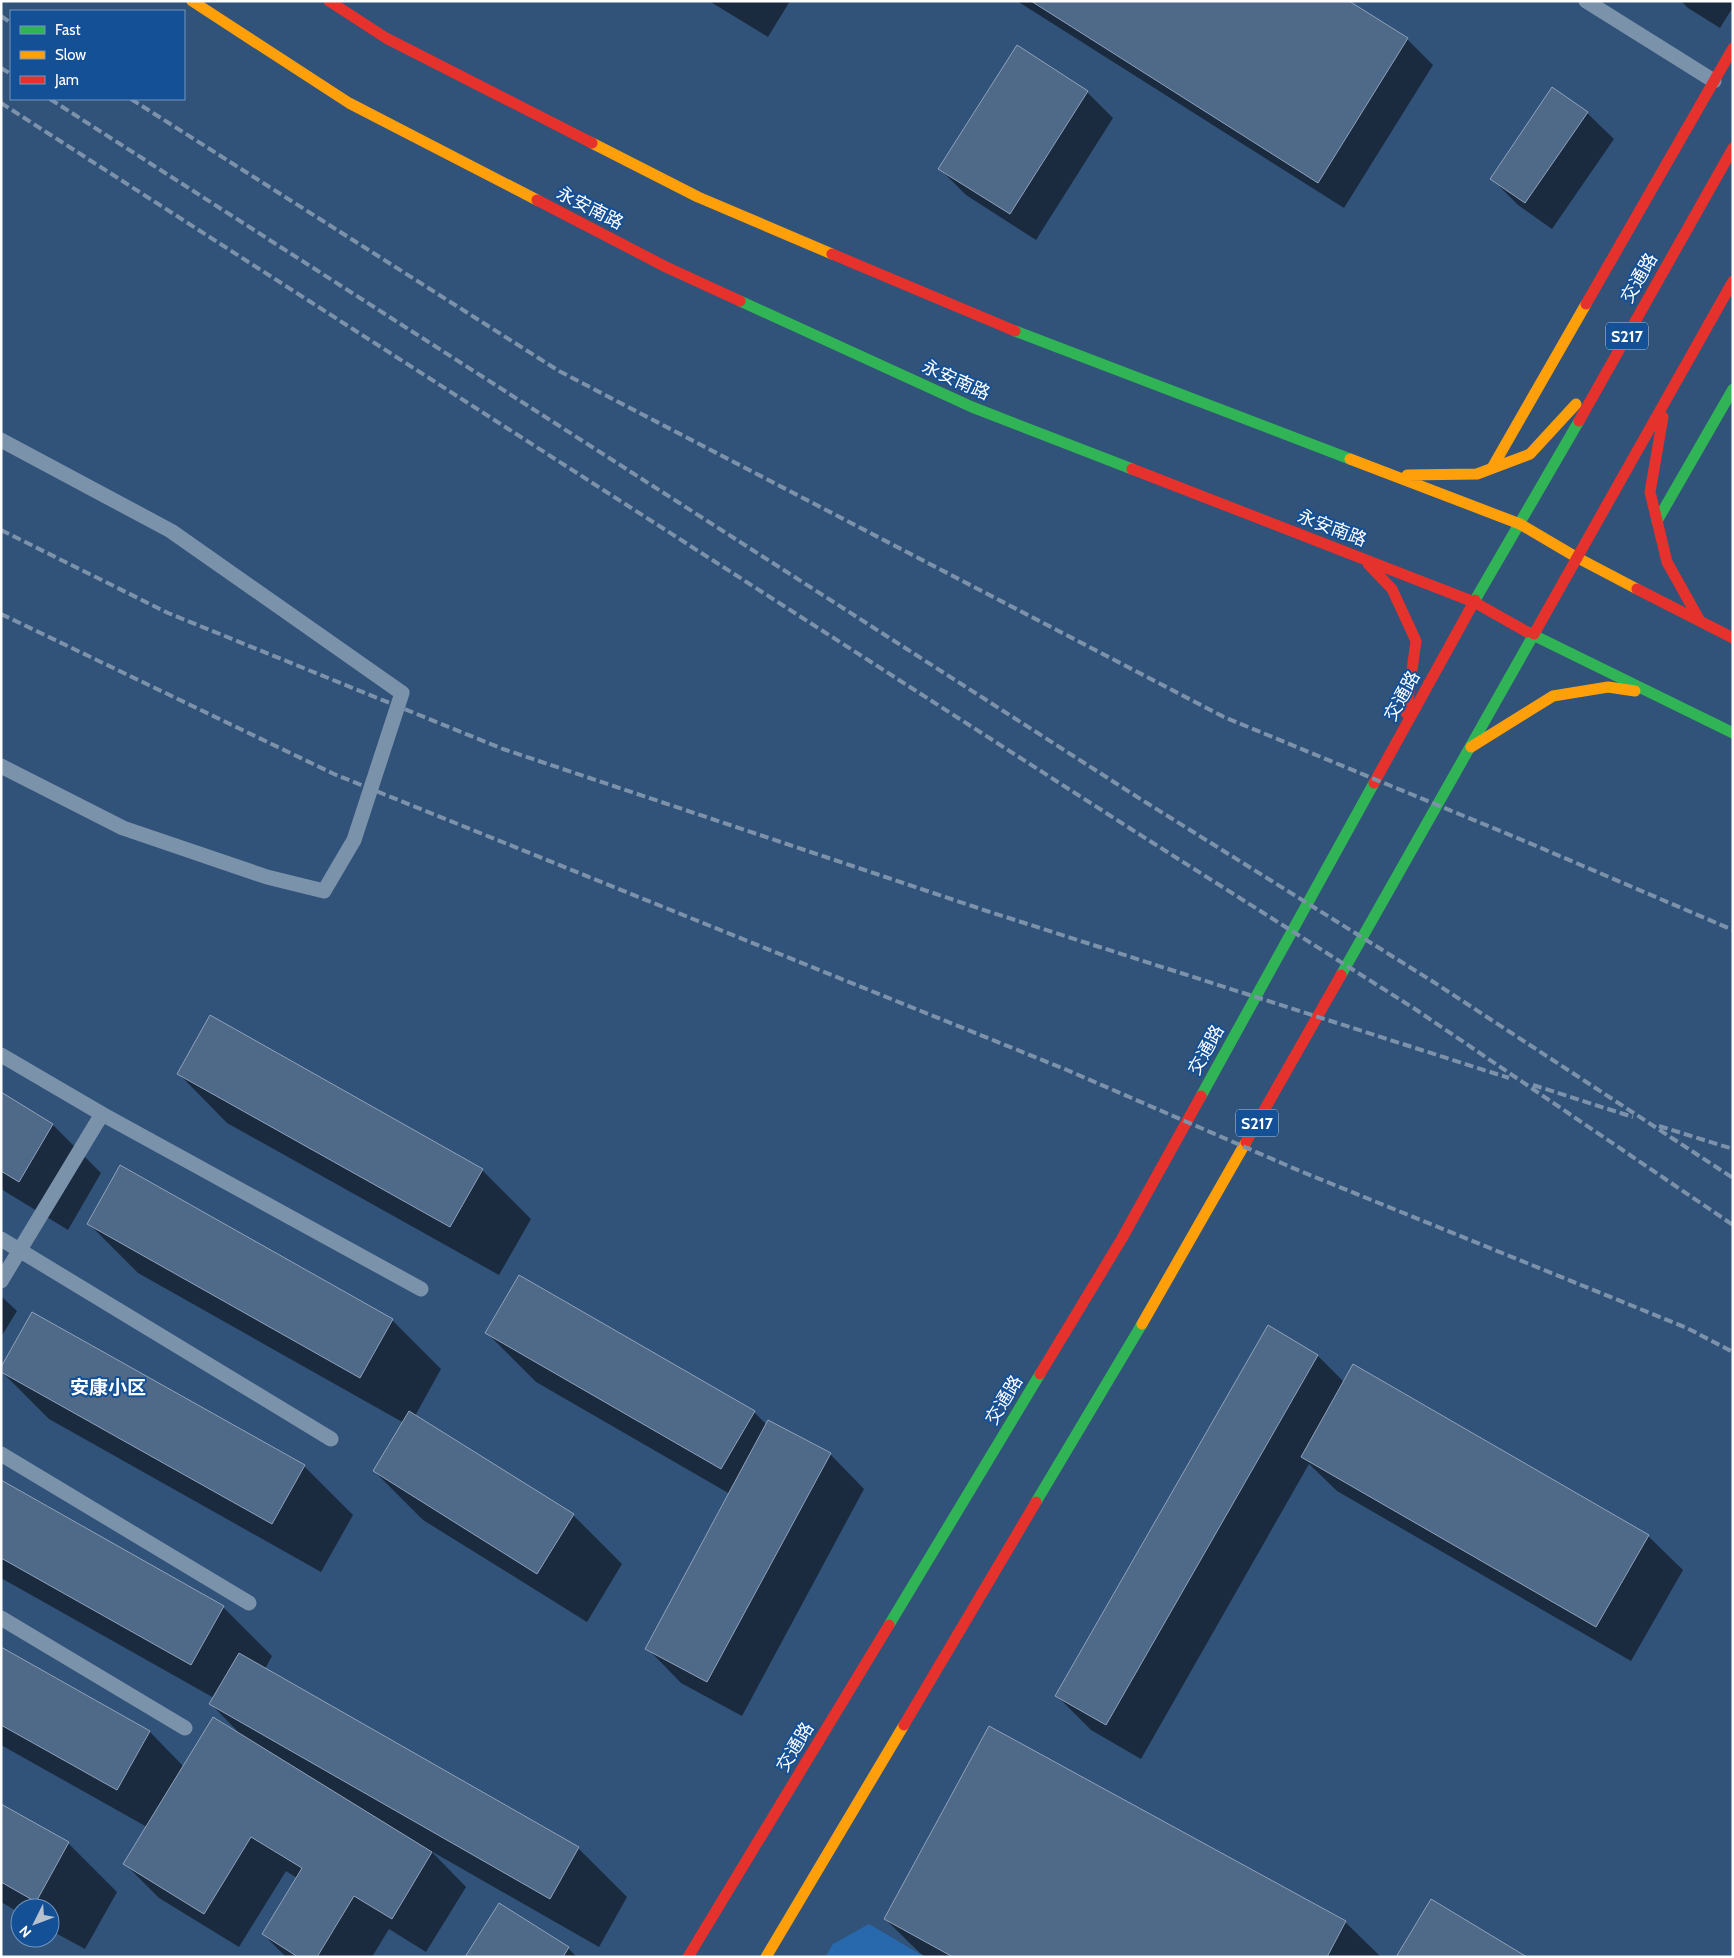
<svg xmlns="http://www.w3.org/2000/svg" width="1734" height="1958" font-family="Cabin,'Noto Sans SC',sans-serif">
	<rect width="100%" height="100%" fill="#315279"/>
	<path fill="#2868ad" d="M 869,1924 L 925,1957 L 825,1957 L 833,1944 Z"/>
	<path fill="#0007" d="M 709,1 L 790,1 L 768,37 Z
		M 1017,1 L 1347,1 L 1407,39 L 1433,65 L 1344,208 Z
		M 1681,1 L 1733,1 L 1733,7 L 1720,28 L 1688,8 Z
		M 1087,92 L 1113,118 L 1036,240 L 966,195 L 940,169 Z
		M 1587,113 L 1614,139 L 1552,229 L 1518,205 L 1491,178 Z
		M 179,1074 L 482,1170 L 531,1219 L 499,1275 L 227,1123 Z
		M 1,1093 L 53,1125 L 101,1173 L 68,1230 L 1,1189 Z
		M 89,1224 L 392,1320 L 441,1369 L 415,1416 L 573,1515 L 622,1564 L 587,1622 L 423,1520 L 374,1471 L 404,1423 L 138,1273 Z
		M 1,1296 L 17,1311 L 1,1337 Z
		M 33,1314 L 304,1466 L 353,1515 L 321,1572 L 49,1419 L 1,1371 Z
		M 487,1333 L 754,1412 L 767,1425 L 830,1454 L 864,1489 L 742,1716 L 681,1683 L 647,1648 L 730,1494 L 536,1382 Z
		M 1318,1356 L 1344,1382 L 1648,1536 L 1683,1570 L 1631,1661 L 1337,1491 L 1309,1464 L 1141,1759 L 1091,1730 L 1057,1696 Z
		M 1,1482 L 223,1607 L 272,1656 L 265,1669 L 578,1848 L 627,1897 L 599,1947 L 431,1851 L 466,1887 L 426,1952 L 389,1929 L 372,1957 L 286,1957 L 263,1934 L 297,1878 L 286,1871 L 239,1947 L 159,1898 L 125,1864 L 147,1827 L 1,1745 L 1,1649 L 150,1732 L 184,1767 L 242,1736 L 211,1704 L 214,1698 L 1,1578 Z
		M 1,1806 L 68,1843 L 117,1892 L 85,1949 L 50,1930 L 50,1908 L 20,1908 L 20,1913 L 1,1902 Z
		M 885,1919 L 1345,1922 L 1380,1956 L 926,1957 L 920,1953 Z
		M 568,1948 L 577,1957 L 467,1957 Z"/>
	<path fill="#4f6988" stroke="#8fa2b9" d="M 1031,1 L 1349,1 L 1408,38 L 1318,183 Z
		M 1017,45 L 1088,91 L 1010,214 L 938,169 Z
		M 1552,87 L 1588,112 L 1525,203 L 1490,179 Z
		M 210,1015 L 483,1169 L 450,1227 L 177,1074 Z
		M 1,1092 L 53,1124 L 19,1182 L 1,1171 Z
		M 120,1165 L 393,1319 L 360,1378 L 87,1224 Z
		M 519,1275 L 755,1411 L 721,1469 L 485,1333 Z
		M 32,1312 L 305,1465 L 272,1524 L 1,1372 L 1,1367 Z
		M 1268,1325 L 1318,1355 L 1106,1725 L 1055,1696 Z
		M 1353,1364 L 1649,1535 L 1596,1627 L 1301,1457 Z
		M 409,1411 L 574,1514 L 537,1574 L 373,1471 Z
		M 768,1420 L 831,1453 L 707,1682 L 645,1649 Z
		M 1,1480 L 224,1606 L 191,1665 L 1,1558 Z
		M 1,1647 L 150,1731 L 117,1790 L 1,1725 Z
		M 239,1653 L 579,1847 L 550,1899 L 209,1704 Z
		M 213,1717 L 432,1852 L 392,1919 L 354,1896 L 317,1957 L 298,1957 L 262,1934 L 302,1868 L 251,1837 L 204,1914 L 123,1864 Z
		M 989,1726 L 1346,1921 L 1327,1957 L 953,1957 L 884,1919 Z
		M 1,1804 L 69,1842 L 36,1902 L 1,1882 Z
		M 1431,1899 L 1527,1957 L 1396,1957 Z
		M 499,1903 L 569,1947 L 563,1957 L 465,1957 Z"/>
	<g fill="none" stroke-linecap="round" stroke-linejoin="round">
		<path stroke="#7b92ab" stroke-width="15" d="M 1586,1 L 1714,81
			M 1,440 L 171,531 L 402,693 L 354,840 L 324,891 L 267,877 L 123,828 L 1,766
			M 1,1055 L 102,1114 L 421,1289
			M 1,1239 L 331,1439
			M 1,1281 L 102,1114
			M 1,1454 L 249,1603
			M 1,1618 L 185,1728"/>
		<path stroke="#30b455" stroke-width="11" d="M 740,301 L 972,407 L 1132,469
			M 1015,331 L 1350,459
			M 1657,521 L 1733,389
			M 1475,600 L 1579,421
			M 1527,632 L 1733,733
			M 1341,975 L 1534,634
			M 1201,1096 L 1374,783
			M 1036,1502 L 1142,1324
			M 889,1625 L 1040,1374"/>
		<path stroke="#ff9f0a" stroke-width="11" d="M 192,1 L 349,103 L 537,200
			M 592,143 L 698,197 L 832,254
			M 1350,459 L 1520,524 L 1576,557 L 1637,589
			M 1492,468 L 1586,304
			M 1407,475 L 1477,474 L 1530,454 L 1576,404
			M 1471,747 L 1553,696 L 1608,687 L 1635,691
			M 1142,1324 L 1246,1142
			M 766,1957 L 904,1725"/>
		<path stroke="#e5322d" stroke-width="11" d="M 329,1 L 386,38 L 592,143
			M 537,200 L 666,267 L 740,301
			M 832,254 L 1015,331
			M 1586,304 L 1733,48
			M 1663,417 L 1650,492 L 1667,562 L 1700,621
			M 1579,421 L 1733,148
			M 1132,469 L 1474,602 L 1527,632
			M 1368,564 L 1392,589 L 1416,641 L 1406,713
			M 1637,589 L 1733,638
			M 1534,634 L 1733,281
			M 1374,783 L 1475,600
			M 1246,1142 L 1341,975
			M 1040,1374 L 1121,1240 L 1201,1096
			M 904,1725 L 1036,1502
			M 688,1957 L 889,1625"/>
		<path stroke="#7c92aa" stroke-width="4" stroke-dasharray="9 4" stroke-linecap="butt" d="M 1,16 L 11,23
			M 1,68 L 11,74
			M 50,99 L 1142,800 L 1432,981 L 1733,1178
			M 131,99 L 559,371 L 1224,717 L 1527,842 L 1733,930
			M 1,103 L 1131,829 L 1415,1009 L 1733,1225
			M 1,530 L 168,613 L 503,749 L 987,911 L 1509,1078
			M 1,614 L 334,774 L 1067,1070 L 1300,1171 L 1687,1328 L 1733,1352
			M 1533,1085 L 1633,1117
			M 1659,1126 L 1733,1149"/>
	</g>
	<g text-anchor="middle" stroke-width="4" stroke-linejoin="round" paint-order="stroke">
		<g fill="#145096" stroke="#b8cae0" stroke-width="1">
			<rect x="1606" y="322.5" width="42" height="27" rx="4"/>
			<rect x="1236" y="1109.5" width="42" height="27" rx="4"/>
		</g>
		<g font-size="16" font-weight="bold" fill="#fff">
			<text x="1627" y="342">S217</text>
			<text x="1257" y="1129">S217</text>
		</g>
		<g font-size="18" fill="#fff" stroke="#145096">
			<text transform="translate(590 208) rotate(27)" y="6">永安南路</text>
			<text transform="translate(1639 278) rotate(-60)" y="6">交通路</text>
			<text transform="translate(956 380) rotate(24)" y="6">永安南路</text>
			<text transform="translate(1332 528) rotate(21)" y="6">永安南路</text>
			<text transform="translate(1402 696) rotate(-61)" y="6">交通路</text>
			<text transform="translate(1206 1050) rotate(-61)" y="6">交通路</text>
			<text transform="translate(1004 1400) rotate(-59)" y="6">交通路</text>
			<text transform="translate(795 1747) rotate(-59)" y="6">交通路</text>
		</g>
		<g font-size="19" font-weight="bold" fill="#fff" stroke="#145096">
			<text x="108" y="1394">安康小区</text>
		</g>
	</g>
	<rect width="1734" height="1958" fill="none" stroke="#ffffff" stroke-width="5"/>
	<rect x="10" y="10" width="175" height="90" fill="#145096" stroke="#7296c0"/>
	<rect x="20" y="26" width="25" height="8" fill="#30b455" stroke="#7296c0"/>
	<text x="55" y="35" font-size="15" fill="#ffffff">Fast</text>
	<rect x="20" y="51" width="25" height="8" fill="#ff9f0a" stroke="#7296c0"/>
	<text x="55" y="60" font-size="15" fill="#ffffff">Slow</text>
	<rect x="20" y="76" width="25" height="8" fill="#e5322d" stroke="#7296c0"/>
	<text x="55" y="85" font-size="15" fill="#ffffff">Jam</text>
	<g transform="translate(35 1923) rotate(228)"><circle r="24" fill="#145096" stroke="#7296c0"/>
	<path d="M0-4L9 19L0 12L-9 19Z" fill="#b7c2d0"/>
	<text y="-8" font-size="14" font-weight="bold" text-anchor="middle" fill="#ffffff">N</text>
	</g>
</svg>
